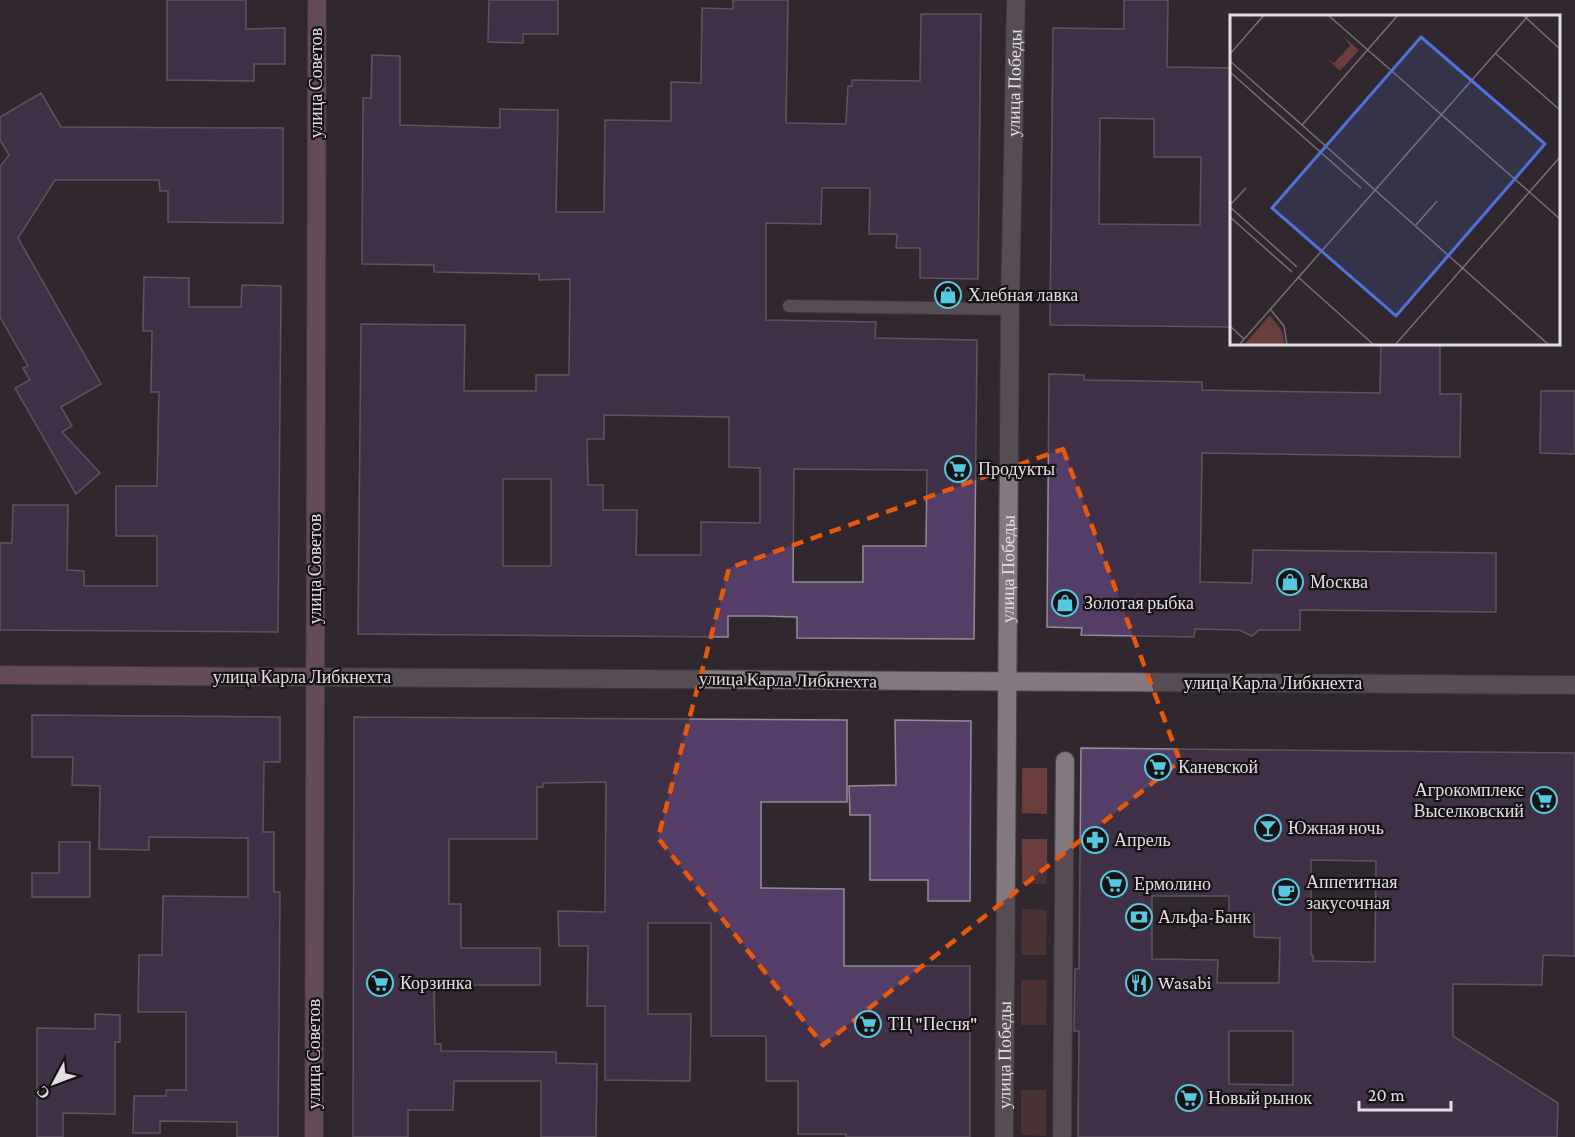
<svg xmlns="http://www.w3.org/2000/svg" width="1575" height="1137" font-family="'Crimson Pro',serif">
	<rect width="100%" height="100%" fill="#31282f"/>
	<path fill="#693e3c" d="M 1022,768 L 1047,768 L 1047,814 L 1022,813 Z
		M 1022,839 L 1047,839 L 1047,884 L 1022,884 Z
		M 1022,909 L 1047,910 L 1046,955 L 1021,955 Z
		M 1021,980 L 1047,980 L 1046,1025 L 1021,1025 Z
		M 1021,1090 L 1046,1090 L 1046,1136 L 1021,1135 Z"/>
	<path fill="#543d66" stroke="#938d98" stroke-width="1.5" fill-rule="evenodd" d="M 167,0 L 246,0 L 246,29 L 285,28 L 285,64 L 254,64 L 254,81 L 167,80 Z
		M 489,0 L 558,0 L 558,34 L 523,34 L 523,43 L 488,42 Z
		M 733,0 L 788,0 L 786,123 L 846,124 L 848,86 L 852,86 L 852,80 L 920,81 L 921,14 L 981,14 L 978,279 L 920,278 L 920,248 L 896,248 L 897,234 L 869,234 L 870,188 L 822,188 L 821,224 L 766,223 L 766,320 L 876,322 L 875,338 L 977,340 L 974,639 L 797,638 L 797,617 L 763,616 L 728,616 L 728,637 L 358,634 L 361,324 L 465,325 L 464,391 L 536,391 L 536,375 L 569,375 L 570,279 L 539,280 L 539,274 L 434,272 L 434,265 L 362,264 L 363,98 L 371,98 L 372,55 L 400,56 L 400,125 L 500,128 L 500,109 L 558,110 L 556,212 L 604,212 L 605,120 L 671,121 L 671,82 L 701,83 L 702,8 L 733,9 ZM 604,415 L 729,417 L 729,467 L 760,468 L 760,523 L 701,522 L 701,555 L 636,555 L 637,510 L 603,510 L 603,485 L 588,485 L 587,439 L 604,439 ZM 794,469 L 927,470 L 926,546 L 863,546 L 863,582 L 793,582 ZM 503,479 L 551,479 L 551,566 L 503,566 Z
		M 1124,0 L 1168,0 L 1167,67 L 1232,68 L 1232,327 L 1050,325 L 1053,28 L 1124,29 ZM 1100,118 L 1154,119 L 1154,157 L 1201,157 L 1200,225 L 1099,224 Z
		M 41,93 L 61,127 L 283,128 L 283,223 L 168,222 L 168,191 L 160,191 L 159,180 L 55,180 L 18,238 L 101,384 L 61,407 L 72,426 L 62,432 L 100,473 L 76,494 L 15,388 L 30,380 L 23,368 L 28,366 L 0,317 L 0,167 L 9,155 L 0,140 L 0,117 Z
		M 144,277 L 189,278 L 189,307 L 241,307 L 242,285 L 281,286 L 278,632 L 0,630 L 0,543 L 12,543 L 13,505 L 68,505 L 67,570 L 84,571 L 84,586 L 157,586 L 157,536 L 116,536 L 116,486 L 157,486 L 159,392 L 151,392 L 152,331 L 143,331 Z
		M 1381,344 L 1440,344 L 1440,394 L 1461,394 L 1460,457 L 1202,453 L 1200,582 L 1252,583 L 1253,550 L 1496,553 L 1496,612 L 1300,610 L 1300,630 L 1259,630 L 1252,636 L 1239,630 L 1195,629 L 1194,637 L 1081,635 L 1082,628 L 1047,627 L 1049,374 L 1084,375 L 1084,380 L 1202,382 L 1202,390 L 1380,393 Z
		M 1541,391 L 1575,391 L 1575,454 L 1540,453 Z
		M 32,715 L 280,717 L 280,762 L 264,762 L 263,832 L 274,832 L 274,892 L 280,892 L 278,1137 L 237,1137 L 237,1122 L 160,1121 L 160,1133 L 133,1133 L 134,1096 L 166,1096 L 166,1090 L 186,1090 L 186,1012 L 138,1012 L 139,955 L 162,955 L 163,896 L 248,897 L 248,838 L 149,837 L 149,850 L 99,849 L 100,786 L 72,785 L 73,757 L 32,757 Z
		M 354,717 L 847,720 L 847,802 L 761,802 L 761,888 L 844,889 L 844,966 L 970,966 L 970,1137 L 846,1137 L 846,1134 L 798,1134 L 798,1081 L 766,1081 L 766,1036 L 711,1036 L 711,923 L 648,923 L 648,1014 L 691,1014 L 690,1081 L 605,1080 L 605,1006 L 587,1006 L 588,946 L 559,946 L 558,911 L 605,912 L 606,782 L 543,783 L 543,787 L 537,787 L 537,839 L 449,839 L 449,904 L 461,904 L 461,948 L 540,948 L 540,985 L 434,985 L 435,1044 L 441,1044 L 441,1051 L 556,1052 L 556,1063 L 597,1064 L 596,1137 L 541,1137 L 541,1081 L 454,1081 L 453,1110 L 408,1110 L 408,1137 L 353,1137 Z
		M 895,720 L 971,721 L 970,901 L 928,901 L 928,880 L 870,880 L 870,815 L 850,815 L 849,786 L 896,785 Z
		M 1081,748 L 1575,753 L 1575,956 L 1543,955 L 1542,985 L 1453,984 L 1453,1036 L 1558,1103 L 1557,1137 L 1078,1137 L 1079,1031 L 1074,1031 L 1075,969 L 1079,969 ZM 1311,860 L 1376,861 L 1375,962 L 1313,961 L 1313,955 L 1311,955 ZM 1152,896 L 1229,896 L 1229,914 L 1254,914 L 1254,937 L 1280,938 L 1279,983 L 1217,983 L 1218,960 L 1152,959 ZM 1229,1031 L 1293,1031 L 1293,1085 L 1229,1084 Z
		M 59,842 L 90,842 L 90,897 L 32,897 L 32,873 L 59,873 Z
		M 95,1014 L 120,1015 L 120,1042 L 115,1042 L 115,1114 L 63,1113 L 63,1137 L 37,1137 L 37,1028 L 95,1029 Z"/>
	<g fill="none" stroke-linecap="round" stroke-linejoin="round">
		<defs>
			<path id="lane" d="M 789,306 L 1010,309"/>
			<g id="street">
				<path d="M 315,677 L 1575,685"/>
				<path id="s1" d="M 1004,1137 L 1010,309 L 1016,0"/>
				<path d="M 1062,1137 L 1065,761"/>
			</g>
			<path id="secondary" d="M 0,675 L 315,677
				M 314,1137 L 317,0"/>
		</defs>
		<use href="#lane" stroke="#4e464c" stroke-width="14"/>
		<use href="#street" stroke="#4e464c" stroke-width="20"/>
		<use href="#secondary" stroke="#4e464c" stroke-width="20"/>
		<use href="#lane" stroke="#837880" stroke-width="12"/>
		<use href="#street" stroke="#837880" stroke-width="18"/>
		<use href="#secondary" stroke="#a27388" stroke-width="18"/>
	</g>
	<path d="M0 0H1575V1137H0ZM 1063,449 L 1180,761 L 823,1045 L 658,838 L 729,568 Z" fill="#31282f" fill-opacity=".55" fill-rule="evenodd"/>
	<path fill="none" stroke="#e8590c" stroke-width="4.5" stroke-dasharray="12 8" stroke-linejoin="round" d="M 1063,449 L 1180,761 L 823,1045 L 658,838 L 729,568 Z"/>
	<defs>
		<symbol id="shop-ring" viewBox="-11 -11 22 22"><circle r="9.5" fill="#161215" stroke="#56c9e1" stroke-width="1.5"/><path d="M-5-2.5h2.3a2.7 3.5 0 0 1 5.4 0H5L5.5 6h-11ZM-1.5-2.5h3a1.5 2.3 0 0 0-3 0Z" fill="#56c9e1"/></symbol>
		<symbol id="supermarket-ring" viewBox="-11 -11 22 22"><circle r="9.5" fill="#161215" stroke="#56c9e1" stroke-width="1.5"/><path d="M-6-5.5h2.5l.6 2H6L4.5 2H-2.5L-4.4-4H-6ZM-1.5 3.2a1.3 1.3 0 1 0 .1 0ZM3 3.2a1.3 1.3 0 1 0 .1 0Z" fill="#56c9e1"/></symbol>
		<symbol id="bar-ring" viewBox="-11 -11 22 22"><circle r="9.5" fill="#161215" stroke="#56c9e1" stroke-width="1.5"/><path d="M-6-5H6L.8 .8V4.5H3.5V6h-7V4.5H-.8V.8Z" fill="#56c9e1"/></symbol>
		<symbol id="pharmacy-ring" viewBox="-11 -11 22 22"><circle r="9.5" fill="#161215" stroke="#56c9e1" stroke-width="1.5"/><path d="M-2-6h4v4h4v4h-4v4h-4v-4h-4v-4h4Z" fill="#56c9e1"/></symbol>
		<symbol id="cafe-ring" viewBox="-11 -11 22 22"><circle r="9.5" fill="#161215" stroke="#56c9e1" stroke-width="1.5"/><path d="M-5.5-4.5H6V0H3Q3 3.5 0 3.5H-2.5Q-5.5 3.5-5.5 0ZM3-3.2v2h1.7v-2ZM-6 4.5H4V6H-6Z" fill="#56c9e1"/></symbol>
		<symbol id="bank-ring" viewBox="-11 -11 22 22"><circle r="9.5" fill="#161215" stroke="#56c9e1" stroke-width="1.5"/><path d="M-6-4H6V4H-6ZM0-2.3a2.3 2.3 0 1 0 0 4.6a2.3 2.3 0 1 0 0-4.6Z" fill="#56c9e1"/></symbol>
		<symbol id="restaurant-ring" viewBox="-11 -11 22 22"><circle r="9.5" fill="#161215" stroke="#56c9e1" stroke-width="1.5"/><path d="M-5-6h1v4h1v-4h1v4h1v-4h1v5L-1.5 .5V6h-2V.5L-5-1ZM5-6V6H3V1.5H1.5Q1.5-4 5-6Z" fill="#56c9e1"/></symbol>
	</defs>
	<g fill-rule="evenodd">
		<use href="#shop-ring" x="933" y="280" width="30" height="30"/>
		<use href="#supermarket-ring" x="943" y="454" width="30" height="30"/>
		<use href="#shop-ring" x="1275" y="567" width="30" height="30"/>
		<use href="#shop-ring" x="1050" y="588" width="30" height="30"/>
		<use href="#supermarket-ring" x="1143" y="752" width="30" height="30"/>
		<use href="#supermarket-ring" x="1529" y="785" width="30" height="30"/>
		<use href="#bar-ring" x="1253" y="813" width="30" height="30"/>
		<use href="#pharmacy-ring" x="1080" y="825" width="30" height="30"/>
		<use href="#supermarket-ring" x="1099" y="869" width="30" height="30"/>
		<use href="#cafe-ring" x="1271" y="877" width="30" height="30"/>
		<use href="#bank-ring" x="1124" y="902" width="30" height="30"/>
		<use href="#supermarket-ring" x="365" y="968" width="30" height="30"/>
		<use href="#restaurant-ring" x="1124" y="968" width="30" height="30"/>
		<use href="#supermarket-ring" x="853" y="1009" width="30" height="30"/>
		<use href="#supermarket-ring" x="1174" y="1083" width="30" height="30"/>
	</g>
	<g text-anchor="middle" stroke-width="4.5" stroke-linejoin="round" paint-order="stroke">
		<g font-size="18" fill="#e4dee3" stroke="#161215">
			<text transform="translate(316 83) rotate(-90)" y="6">улица Советов</text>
			<text dy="6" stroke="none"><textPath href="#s1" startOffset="1054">улица Победы</textPath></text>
			<text dy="6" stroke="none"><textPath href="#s1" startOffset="568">улица Победы</textPath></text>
			<text transform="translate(315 569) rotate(-90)" y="6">улица Советов</text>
			<text x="302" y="683">улица Карла Либкнехта</text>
			<text transform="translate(788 680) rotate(1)" y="6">улица Карла Либкнехта</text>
			<text x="1273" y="689">улица Карла Либкнехта</text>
			<text transform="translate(314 1054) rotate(-90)" y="6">улица Советов</text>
			<text dy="6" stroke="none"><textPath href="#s1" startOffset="82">улица Победы</textPath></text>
		</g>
		<g font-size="18" fill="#e4dee3" stroke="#161215" text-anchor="start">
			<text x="968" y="301">Хлебная лавка</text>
			<text x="978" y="475">Продукты</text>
			<text x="1310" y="588">Москва</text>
			<text x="1084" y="609">Золотая рыбка</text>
			<text x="1178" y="773">Каневской</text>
			<text x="1524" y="796" text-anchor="end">Агрокомплекс<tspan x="1524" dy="21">Выселковский</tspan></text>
			<text x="1288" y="834">Южная ночь</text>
			<text x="1114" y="846">Апрель</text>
			<text x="1306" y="888">Аппетитная<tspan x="1306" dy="21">закусочная</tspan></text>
			<text x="1134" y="890">Ермолино</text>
			<text x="1158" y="923">Альфа-Банк</text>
			<text x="400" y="989">Корзинка</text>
			<text x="1158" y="989">Wasabi</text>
			<text x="888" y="1030">ТЦ "Песня"</text>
			<text x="1208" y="1104">Новый рынок</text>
		</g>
	</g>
	<g transform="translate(1230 15)">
		<rect width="330" height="330" fill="#31282f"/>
		<path d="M 115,23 L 129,35 L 110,56 L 97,44 L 104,48 L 120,31 ZM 40,300 L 52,316 L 55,330 L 14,330 Z" fill="#693e3c"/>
		<path fill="none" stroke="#797177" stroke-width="1.5" d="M 98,0 L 330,204M 293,0 L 330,34M 265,38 L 330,95M 0,39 L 34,0M 0,46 L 319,330M 0,57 L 131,173M 72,110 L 168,0M 0,190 L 16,173M 0,192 L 67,252M 0,202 L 62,257M 186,210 L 207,186M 68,262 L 144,330M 40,294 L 54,311 L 57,330M 0,311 L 14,324M 9,330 L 299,0M 165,330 L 330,142"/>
		<path fill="#4f72db" fill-opacity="0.15" stroke="#4f72db" stroke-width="3" d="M 191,22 L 315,129 L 166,301 L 42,193 Z"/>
		<rect width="330" height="330" fill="none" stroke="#e4dee3" stroke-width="3"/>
	</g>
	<g transform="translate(54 1083) rotate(229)" stroke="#161215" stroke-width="4.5" paint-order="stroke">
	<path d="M0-4.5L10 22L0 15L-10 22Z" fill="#e4dee3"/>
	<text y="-9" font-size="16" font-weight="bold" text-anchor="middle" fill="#e4dee3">С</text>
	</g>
	<path d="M1359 1101v9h92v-9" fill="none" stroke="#e4dee3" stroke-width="3"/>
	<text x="1368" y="1101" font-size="18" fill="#e4dee3" stroke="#161215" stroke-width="4.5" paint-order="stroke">20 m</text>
</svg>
